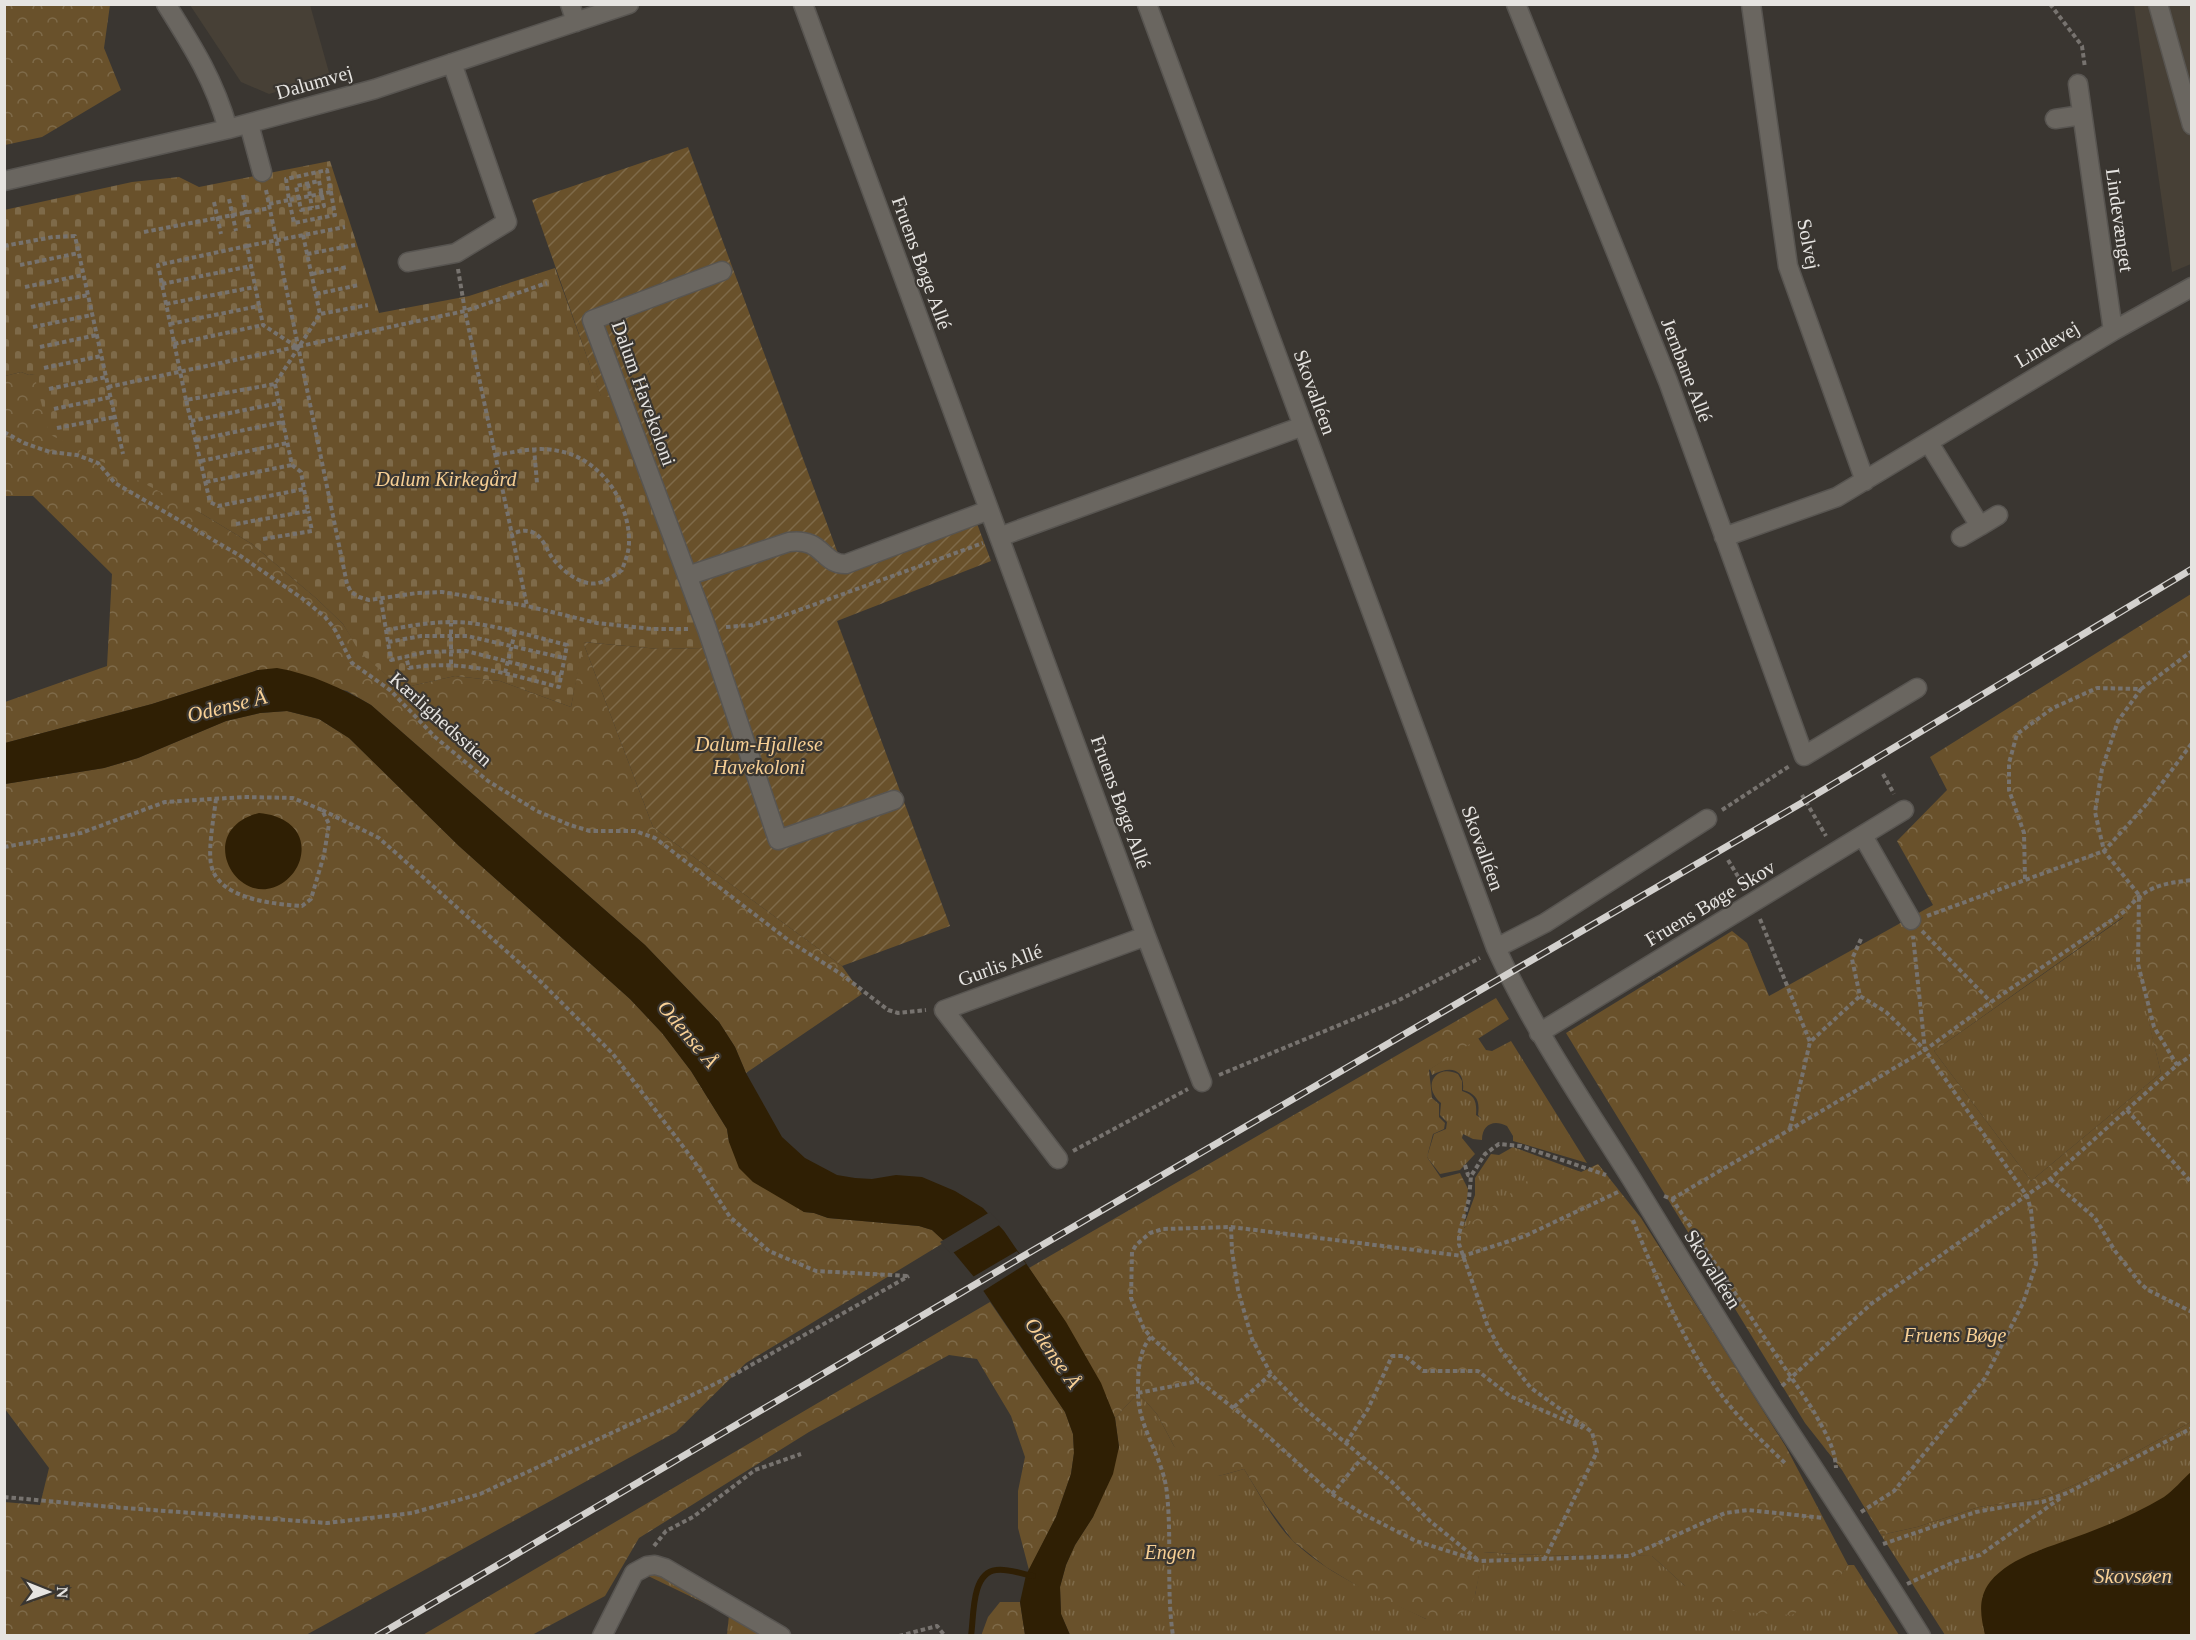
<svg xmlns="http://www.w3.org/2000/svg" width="2196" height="1640" font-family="'Times New Roman',serif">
	<defs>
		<pattern id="grass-tufts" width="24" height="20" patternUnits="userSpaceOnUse" patternTransform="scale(1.5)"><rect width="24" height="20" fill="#69512b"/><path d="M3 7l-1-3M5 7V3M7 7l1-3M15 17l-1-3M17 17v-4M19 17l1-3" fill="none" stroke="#7e6a49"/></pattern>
		<pattern id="forest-crowns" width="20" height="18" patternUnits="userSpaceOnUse" patternTransform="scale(1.5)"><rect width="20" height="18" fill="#69512b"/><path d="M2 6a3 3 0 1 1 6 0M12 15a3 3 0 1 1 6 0" fill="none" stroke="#7e6a49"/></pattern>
		<pattern id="cemetery-stones" width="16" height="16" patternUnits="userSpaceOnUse" patternTransform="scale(1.5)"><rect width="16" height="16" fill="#69512b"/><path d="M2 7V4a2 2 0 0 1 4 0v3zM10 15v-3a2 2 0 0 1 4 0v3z" fill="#7e6a49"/></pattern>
		<pattern id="garden-furrows" width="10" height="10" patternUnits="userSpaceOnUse" patternTransform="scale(1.5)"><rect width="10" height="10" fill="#69512b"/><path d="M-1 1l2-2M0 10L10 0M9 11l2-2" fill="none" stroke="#7e6a49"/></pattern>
	</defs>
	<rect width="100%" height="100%" fill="#3a3631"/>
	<path fill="#474036" d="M 190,5 L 310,5 L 330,76 L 269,94 L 241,82 Z
		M 2134,5 L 2191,5 L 2191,264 L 2172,272 Z"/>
	<path fill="url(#grass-tufts)" d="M 2124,917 L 2161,1073 L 2031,1181 L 1934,1051 Z
		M 1478,1038 L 1486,1050 L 1492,1051 L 1511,1041 L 1587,1163 L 1513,1141 L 1513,1136 L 1507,1126 C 1493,1119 1482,1125 1482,1140 L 1473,1139 L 1463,1134 L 1462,1138 L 1475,1154 L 1460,1170 L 1440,1174 L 1427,1157 L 1434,1134 L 1446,1129 L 1447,1122 L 1440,1115 L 1441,1103 C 1421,1086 1436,1063 1458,1074 L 1462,1081 L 1462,1091 C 1475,1095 1477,1102 1476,1115 L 1482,1119 L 1478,1115 C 1480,1101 1477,1094 1463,1090 C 1465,1067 1449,1066 1432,1075 L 1430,1069 Z
		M 1513,1147 L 1581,1172 L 1463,1228 L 1475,1195 L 1475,1178 L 1491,1154 L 1499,1155 Z
		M 1138,1393 L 1157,1414 L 1174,1446 L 1219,1476 L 1244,1469 C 1259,1493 1273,1522 1294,1542 C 1333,1578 1380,1596 1426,1619 L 1475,1595 L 1483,1552 C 1540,1557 1596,1554 1652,1556 L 1685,1586 L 1830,1589 L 1848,1565 L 1854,1565 L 1899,1635 L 1070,1635 L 1061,1614 L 1060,1587 L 1066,1565 L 1075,1545 L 1093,1517 L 1119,1447 L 1115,1418 Z
		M 2191,1422 L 2191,1635 L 1945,1635 L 1881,1535 L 1917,1527 L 1979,1507 L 2038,1499 L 2056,1493 L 2083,1481 Z
		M 646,1571 L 661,1572 L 765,1629 L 773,1635 L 727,1635 L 729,1615 L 644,1574 L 612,1635 L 606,1636 L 635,1579 Z"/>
	<path fill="url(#forest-crowns)" fill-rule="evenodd" d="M 4,5 L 110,5 L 104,48 L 121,90 L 42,137 L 5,145 Z
		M 21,372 L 29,375 L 34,374 L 199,512 L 252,544 L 317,599 L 343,624 L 361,653 L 402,688 L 455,676 L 500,681 L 571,707 L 583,642 L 653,827 L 842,966 L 862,994 L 746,1073 L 735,1047 L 719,1022 L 645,945 L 371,705 L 347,691 L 258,670 L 152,704 L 5,743 L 5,702 L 107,666 L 112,574 L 33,496 L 5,496 L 5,376 Z
		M 2191,594 L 2191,1422 L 2083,1481 L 2056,1493 L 2038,1499 L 1979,1507 L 1917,1527 L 1881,1535 L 1842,1470 L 1805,1423 L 1566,1033 L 1732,931 L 1747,943 L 1769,996 L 1933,905 L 1897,841 L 1947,790 L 1930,757 ZM 2123,917 L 2161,1073 L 2031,1181 L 1934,1051 Z
		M 287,711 L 319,719 L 349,738 L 459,846 L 630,999 L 662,1033 L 691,1071 L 727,1129 L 729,1142 L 804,1212 L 814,1213 L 828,1218 L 919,1226 L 932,1230 L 945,1242 L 746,1363 L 676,1432 L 306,1635 L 5,1635 L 4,1502 L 40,1505 L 49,1468 L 5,1409 L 5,784 L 104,768 L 138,758 L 226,721 L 260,713 Z
		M 1496,998 L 1509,1019 L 1429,1070 L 1432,1098 L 1439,1104 L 1439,1117 L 1445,1123 L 1444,1129 L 1433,1134 L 1427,1157 L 1441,1178 L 1460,1173 L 1468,1189 L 1464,1228 L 1550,1164 L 1581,1172 L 1598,1164 L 1641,1218 L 1786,1447 L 1848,1565 L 1831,1589 L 1792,1615 L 1739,1612 L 1715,1605 L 1685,1586 L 1652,1556 C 1596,1554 1540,1557 1484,1552 L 1475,1595 L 1469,1609 L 1443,1621 L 1426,1619 L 1369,1593 L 1326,1567 L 1293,1541 L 1266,1505 L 1244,1469 L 1219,1476 L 1198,1473 L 1174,1446 L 1157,1414 L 1138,1393 L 1115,1418 C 1093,1364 1062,1316 1029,1268 Z
		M 990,1302 L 1065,1412 L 1073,1434 L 1074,1453 L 1071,1474 L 1056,1517 L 1029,1570 L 1018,1528 L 1018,1491 L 1025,1457 L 1011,1416 L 977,1359 L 949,1355 L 809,1432 L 639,1538 L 605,1596 L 532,1635 L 421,1636 Z
		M 1000,1602 L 1020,1602 L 1025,1635 L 981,1636 L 988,1617 Z"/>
	<path fill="url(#cemetery-stones)" d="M 330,161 L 379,313 L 469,296 L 555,268 L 601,396 L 610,397 L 705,648 L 659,649 L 584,642 L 571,707 L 500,681 L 455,676 L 402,688 L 360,653 L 343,624 L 317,599 L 252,544 L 199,512 L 49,434 L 34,374 L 29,375 L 21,372 L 5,376 L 4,210 L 132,182 L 179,177 L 199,187 Z"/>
	<path fill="url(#garden-furrows)" d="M 688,147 L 840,559 L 972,510 L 991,561 L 837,621 L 950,926 L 842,966 L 653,827 L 583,642 L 659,649 L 705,648 L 610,397 L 601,397 L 532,200 Z"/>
	<path fill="#2f1f04" d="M 277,668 C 311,674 342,688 371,705 L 645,945 L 719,1022 L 735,1047 L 746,1073 L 782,1137 L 805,1158 L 837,1175 L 855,1178 L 872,1179 L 896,1175 L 922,1177 L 955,1191 L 983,1208 L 1004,1231 L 1066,1322 L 1101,1383 L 1115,1418 L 1119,1447 L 1113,1474 L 1093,1517 L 1075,1545 L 1066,1565 L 1060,1587 L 1061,1614 L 1070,1635 L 1025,1635 L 1020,1602 L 1026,1575 L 1056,1517 L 1071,1474 L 1074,1453 L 1073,1434 L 1065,1412 L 974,1277 L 945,1242 L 932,1230 L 919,1226 L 828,1218 L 814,1213 L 804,1212 L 753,1182 L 739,1168 L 729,1142 L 727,1129 L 691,1071 L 662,1033 L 630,999 L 459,846 L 349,738 L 319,719 L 287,711 L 260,713 L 226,721 L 138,758 L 104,768 L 5,784 L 5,743 L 152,704 L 258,670 Z
		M 259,813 C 285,815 308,831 300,860 C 297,869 292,876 284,882 C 239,914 191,831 259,813 Z
		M 2191,1472 L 2191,1635 L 1985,1635 C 1981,1617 1977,1599 1990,1582 C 2007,1561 2037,1551 2062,1542 C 2096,1530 2133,1516 2164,1497 C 2174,1490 2182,1480 2191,1472 Z"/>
	<path fill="#3a3631" d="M 990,1212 L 1001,1224 L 951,1254 L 940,1242 Z
		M 1017,1251 L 1026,1264 L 980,1293 L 971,1278 Z"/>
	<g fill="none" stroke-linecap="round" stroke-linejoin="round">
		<path stroke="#2f1f04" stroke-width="6" d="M 971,1636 C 974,1617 971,1573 996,1570 C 1008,1568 1021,1574 1033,1576"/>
		<defs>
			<path id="minor" d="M 166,4 C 193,47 214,80 228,129
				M 570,4 L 576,22
				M 803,4 L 1146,936 L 1202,1082
				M 1147,4 L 1496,948 C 1534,1031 1586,1106 1634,1183 C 1678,1255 1722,1328 1768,1399 C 1820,1478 1871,1556 1921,1636
				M 1516,4 L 1668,381 L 1804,756 L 1917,688
				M 1751,4 L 1788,266 L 1865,481
				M 2158,4 L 2192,125
				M 2078,84 L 2113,331
				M 2055,119 L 2082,115
				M 249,124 L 262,172
				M 4,181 L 228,129 L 375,89 L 629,4
				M 408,262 L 456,253 L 507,222 L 452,63
				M 722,271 L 592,320 L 707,629 L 778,840 L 894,800
				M 1929,443 L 1980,526 L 1998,515
				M 999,537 L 1303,426
				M 1724,537 L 1837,497 L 2113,331 L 2192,287
				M 1961,537 L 1980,526
				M 687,576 L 789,542 C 823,537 822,565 846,564 L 989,510
				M 1863,836 L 1911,920
				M 1496,948 L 1545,923 L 1707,819
				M 1539,1033 L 1904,810
				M 1058,1159 L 944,1010 L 1146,936
				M 602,1636 L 634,1573 L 647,1566 L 655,1565 L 665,1568 L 781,1636"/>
		</defs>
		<use href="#minor" stroke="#585551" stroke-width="21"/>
		<path stroke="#77736f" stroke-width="4" stroke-dasharray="4.5 3" stroke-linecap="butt" d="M 2050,4 L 2082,46 L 2085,68
			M 319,181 L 324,206 L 301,210 L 296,186 Z
			M 308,184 L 312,208
			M 266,190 L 347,584 L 351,592 L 359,597 L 369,600 L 417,593 L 442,592 L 527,606 L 597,623 L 652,629 L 688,629
			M 243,195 L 249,228
			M 229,199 L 236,231
			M 214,202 L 221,234
			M 269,204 L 289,200 L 286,179 L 327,170 L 335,215 L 294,223 L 289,200 L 331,192
			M 144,232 L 270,208
			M 303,235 L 320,314
			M 4,246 L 53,237 L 75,236 L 123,454
			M 247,246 L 345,227
			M 307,254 L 355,245
			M 20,265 L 79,253
			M 458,269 L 465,311 L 527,606
			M 312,274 L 347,267
			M 162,284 L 251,266
			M 25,287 L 83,275
			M 316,294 L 359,285
			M 166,304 L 255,287
			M 31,307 L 88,295
			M 170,324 L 259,306
			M 33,327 L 92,315
			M 174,344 L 263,325
			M 40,347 L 97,335
			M 44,368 L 101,356
			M 275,384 L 292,465 L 301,472 L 304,489 L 218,506 L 210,502 L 186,400 L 275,384 L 320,314 L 368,305
			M 108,387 L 465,311 L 547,283
			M 49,389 L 106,377
			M 186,400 L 158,265 L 247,246 L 263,325 L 297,347
			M 54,409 L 111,397
			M 191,421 L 279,403
			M 57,428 L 115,417
			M 4,432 L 24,443 L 50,452 L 77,455 L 98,463 L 115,483 L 239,555 L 303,599 L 325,617 L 334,628 L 352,663 L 390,690 L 435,737 L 488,781 L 537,811 L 570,825 L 590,831 L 635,831 L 655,838 L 792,943 L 841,974 L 888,1010 L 898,1013 L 926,1010
			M 196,440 L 283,422
			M 534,448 L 537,483
			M 495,455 C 517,452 537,446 559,451 C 601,459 630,502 629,543 C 629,552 625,561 622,570 C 615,575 607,581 598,583 C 581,587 560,569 551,556 C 546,548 543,538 534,533 C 527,529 519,531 512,534
			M 201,461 L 287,443
			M 206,482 L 292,465
			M 236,524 L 308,511 L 304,489
			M 263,539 L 312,531 L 308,511
			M 381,600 L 391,660 L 426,652 L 466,651 L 561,675
			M 726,627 L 752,625 L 791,613 L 983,543
			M 386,630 C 414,625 442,620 470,623 C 503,627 535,637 567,645 L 559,687 C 507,674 463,659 409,668 L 406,657
			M 388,642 L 421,636 L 467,636 L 564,658
			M 451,664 L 451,623
			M 505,673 L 515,632
			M 2141,689 L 2192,651
			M 1883,774 L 1894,794
			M 1802,795 L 1826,836
			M 322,810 L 379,838 L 541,982 L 613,1054 L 694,1161 L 730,1217 L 769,1251 L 816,1271 L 909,1276
			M 1722,810 L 1791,765
			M 4,847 L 81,833 L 165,802 L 244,797 L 293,798 L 322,810 L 329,824 L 324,855 L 311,899 L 302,906 C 273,904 217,899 211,864 C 208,848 214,816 216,799
			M 1728,860 L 1745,888
			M 2025,879 L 2024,833 L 2009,790 L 2009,763 L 2017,734 L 2053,708 L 2097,688 L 2141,689 L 2118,721 L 2102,769 L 2095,812 L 2104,851 L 2139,895 L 2138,964 L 2154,1027 L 2177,1065
			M 1927,916 L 2104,851 L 2145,806 L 2192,743
			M 1760,919 L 1810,1042 L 1860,996
			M 1922,931 L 1991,1002
			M 1861,939 L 1852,959 L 1860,996 L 1886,1012 L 1924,1049
			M 1219,1075 L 1397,1001 L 1480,958
			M 2127,1110 L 2192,1183
			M 1790,1128 L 1810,1042
			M 1073,1151 L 1188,1089
			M 1465,1165 L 1468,1175 L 1471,1176
			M 2050,1179 L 2095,1218 L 2115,1251 L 2140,1283 L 2148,1290 L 2192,1312
			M 1618,1192 L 1525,1236 L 1463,1256 L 1231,1227 L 1163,1229 L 1150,1233 L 1136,1245 L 1132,1252 L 1131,1298 L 1144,1329 L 1151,1337 L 1199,1381 L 1260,1429 L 1332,1494 L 1363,1514 L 1416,1541 L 1480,1561 L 1630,1556 L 1725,1513 L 1748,1510 L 1824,1518
			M 1664,1196 L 1672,1199 L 1813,1410 C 1823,1429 1835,1446 1836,1468
			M 1672,1199 L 1925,1050 L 1991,1002 L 2125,911 C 2147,886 2160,884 2192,880
			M 1633,1220 C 1657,1280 1686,1349 1726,1401 C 1744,1424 1766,1445 1787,1465
			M 1231,1227 L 1232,1251 L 1238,1290 L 1252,1339 L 1271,1374 L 1304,1408 L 1391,1481 L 1430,1521 L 1477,1559
			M 1151,1337 C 1138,1351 1138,1374 1138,1393 C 1138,1428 1164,1458 1167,1494 C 1172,1541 1166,1589 1173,1636
			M 1782,1386 L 1871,1304 L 2050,1179 L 2177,1065 L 2192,1055
			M 1138,1393 L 1199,1381
			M 1234,1407 L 1271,1374
			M 1346,1443 L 1368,1409 L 1392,1356 L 1405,1356 L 1423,1371 L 1478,1371 L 1510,1396 L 1583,1428
			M 1332,1494 L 1362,1458
			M 4,1497 L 112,1507 L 327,1523 L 412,1513 L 480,1494 L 674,1404 L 737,1373 L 909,1276
			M 1861,1512 L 1894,1491 L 1985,1378 L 2023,1303 L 2036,1264 L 2031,1210 L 2027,1196 L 1925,1050 L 1913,936
			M 1883,1544 L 1976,1512 L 2015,1505 L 2042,1502 L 2067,1493 L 2192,1428
			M 654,1546 L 666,1531 L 693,1517 L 755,1470 L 801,1454
			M 1544,1560 L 1597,1452 L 1592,1432 L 1531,1388 L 1500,1349 L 1488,1327 L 1459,1244 L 1459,1234 L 1469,1199 L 1471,1176 L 1485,1154 L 1499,1144 L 1521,1146 L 1606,1175
			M 1907,1584 L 1954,1562 L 1980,1555 L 2062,1497
			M 899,1636 L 937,1626 L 945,1636"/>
		<use href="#minor" stroke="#6a6660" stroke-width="18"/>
		<defs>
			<path id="rail" d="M 377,1636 L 1032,1251 L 1805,801 L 2192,569"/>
		</defs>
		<use href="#rail" stroke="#d3d1ce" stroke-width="7"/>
		<use href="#rail" stroke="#3a3631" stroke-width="4.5" stroke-dasharray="14" stroke-linecap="butt"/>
	</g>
	<g text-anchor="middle" stroke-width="4.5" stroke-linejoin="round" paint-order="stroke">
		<g font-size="20" fill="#e6e4e1" stroke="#3a3631">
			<text transform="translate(314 82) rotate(-16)" y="7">Dalumvej</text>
			<text transform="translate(2120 220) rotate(82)" y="7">Lindevænget</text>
			<text transform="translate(1809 244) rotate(79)" y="7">Solvej</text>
			<text transform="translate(922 263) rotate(70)" y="7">Fruens Bøge Allé</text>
			<text transform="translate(2047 344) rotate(-31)" y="7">Lindevej</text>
			<text transform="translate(1687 370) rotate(69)" y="7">Jernbane Allé</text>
			<text transform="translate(1315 392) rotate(70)" y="7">Skovalléen</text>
			<text transform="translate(644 393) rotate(70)" y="7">Dalum Havekoloni</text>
			<text transform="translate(441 719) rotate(42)" y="7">Kærlighedsstien</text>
			<text transform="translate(1121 802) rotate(70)" y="7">Fruens Bøge Allé</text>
			<text transform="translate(1483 848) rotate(70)" y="7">Skovalléen</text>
			<text transform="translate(1710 903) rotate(-31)" y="7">Fruens Bøge Skov</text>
			<text transform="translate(1000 965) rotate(-20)" y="7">Gurlis Allé</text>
			<text transform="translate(1713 1269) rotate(58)" y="7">Skovalléen</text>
		</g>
		<g font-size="20" font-style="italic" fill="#f7cf94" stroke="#3a3631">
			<text x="446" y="486">Dalum Kirkegård</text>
			<text x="759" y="751">Dalum-Hjallese<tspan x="759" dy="23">Havekoloni</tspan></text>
			<text x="1955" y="1342">Fruens Bøge</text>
			<text x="1170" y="1559">Engen</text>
		</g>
		<g font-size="21" font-style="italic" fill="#f9d196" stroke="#3a3631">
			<text transform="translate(227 706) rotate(-14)" y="7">Odense Å</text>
			<text transform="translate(688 1034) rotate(50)" y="7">Odense Å</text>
			<text transform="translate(1053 1353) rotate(55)" y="7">Odense Å</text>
			<text x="2133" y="1583">Skovsøen</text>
		</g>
	</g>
	<rect width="2196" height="1640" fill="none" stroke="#e6e4e1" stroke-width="12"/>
	<g transform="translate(48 1592) rotate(91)" stroke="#3a3631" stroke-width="4.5" paint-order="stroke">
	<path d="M0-4.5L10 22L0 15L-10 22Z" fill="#e6e4e1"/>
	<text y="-9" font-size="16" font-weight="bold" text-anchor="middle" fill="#e6e4e1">N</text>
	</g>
</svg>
